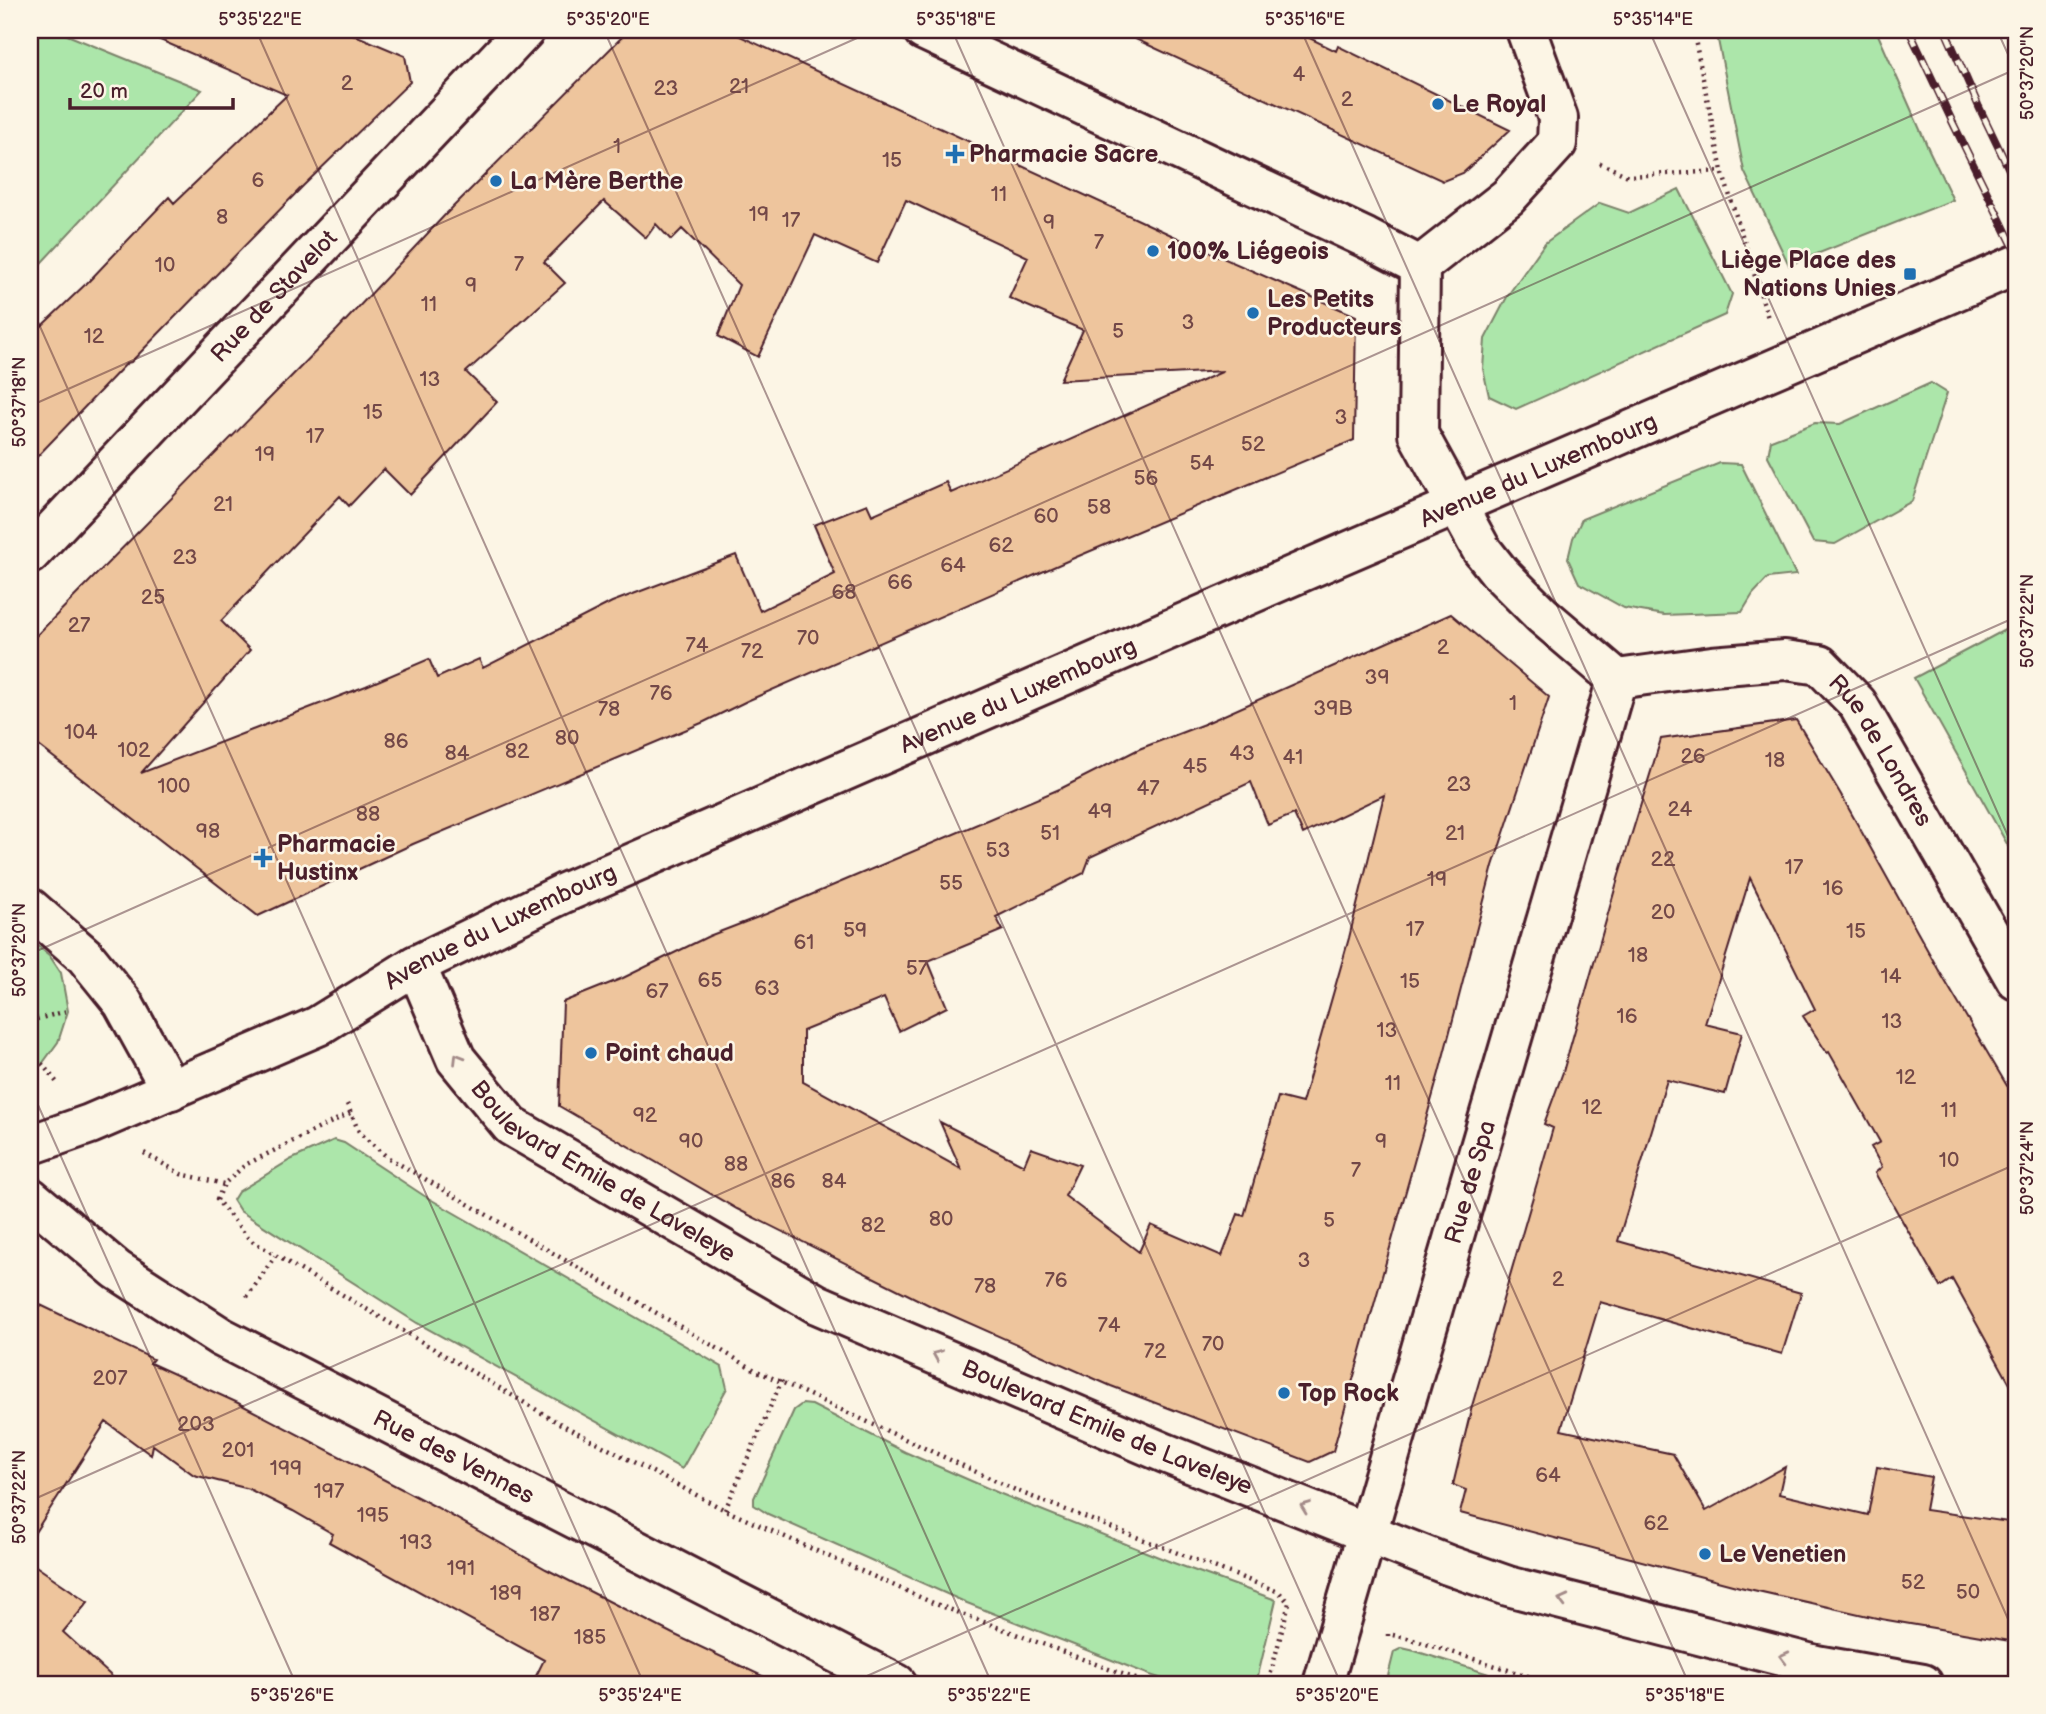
<svg xmlns="http://www.w3.org/2000/svg" width="2046" height="1714" font-family="'Balsamiq Sans',sans-serif">
	<rect width="100%" height="100%" fill="#fcf5e5"/>
	<filter id="ink" filterUnits="userSpaceOnUse"><feTurbulence type="fractalNoise" baseFrequency=".0143" numOctaves="2"/><feDisplacementMap in="SourceGraphic" scale="14" xChannelSelector="R" yChannelSelector="G"/><feConvolveMatrix kernelMatrix="1 2 1 2 8 2 1 2 1" color-interpolation-filters="sRGB"/></filter>
	<g filter="url(#ink)">
		<path fill="#ace6aa" stroke="#7b826a" stroke-width="2" d="M 30,30 L 55,30 L 202,90 L 30,275 Z
			M 1716,30 L 1876,30 L 1929,150 L 1953,200 L 1789,265 L 1744,171 Z
			M 1679,189 L 1732,294 L 1725,315 L 1516,409 L 1489,396 L 1483,369 L 1485,339 L 1508,295 L 1545,243 L 1600,203 L 1629,213 Z
			M 1931,383 L 1947,393 L 1912,501 L 1835,544 L 1813,542 L 1768,456 L 1771,440 L 1815,423 L 1840,424 Z
			M 1720,463 L 1741,464 L 1796,575 L 1768,578 L 1753,594 L 1742,612 L 1664,615 L 1624,608 L 1579,583 L 1568,559 L 1573,538 L 1582,519 Z
			M 2016,624 L 2016,860 L 1914,678 Z
			M 30,940 L 49,955 L 61,973 L 68,1011 L 58,1042 L 42,1064 L 30,1072 Z
			M 334,1140 L 344,1143 L 423,1195 L 722,1367 L 727,1388 L 682,1469 L 417,1323 L 240,1211 L 233,1200 L 238,1192 L 290,1160 Z
			M 802,1404 L 812,1405 L 905,1452 L 1001,1494 L 1171,1562 L 1276,1600 L 1256,1684 L 1178,1684 L 1150,1675 L 967,1603 L 768,1514 L 754,1505 L 754,1498 L 794,1410 Z
			M 1402,1648 L 1415,1651 L 1521,1684 L 1386,1684 L 1394,1652 Z"/>
		<path fill="#eec59d" stroke="#4a1f2b" stroke-width="2" fill-rule="evenodd" d="M 137,30 L 343,30 L 405,56 L 410,82 L 303,186 L 131,362 L 127,363 L 30,464 L 30,337 L 89,281 L 169,197 L 174,203 L 287,95 Z
			M 629,30 L 727,30 L 1193,245 L 1356,316 L 1354,440 L 1074,558 L 747,701 L 704,722 L 413,844 L 258,916 L 30,739 L 30,642 L 337,330 L 444,216 ZM 906,200 L 1028,257 L 1009,298 L 1083,330 L 1060,380 L 1224,371 L 951,493 L 946,482 L 872,515 L 867,504 L 814,525 L 835,574 L 760,611 L 736,555 L 612,602 L 483,668 L 479,659 L 437,678 L 429,659 L 366,686 L 141,773 L 250,650 L 221,621 L 340,496 L 349,506 L 384,469 L 410,495 L 497,402 L 466,372 L 565,283 L 544,262 L 604,201 L 646,238 L 656,224 L 671,240 L 682,229 L 739,285 L 718,336 L 758,357 L 815,235 L 877,263 Z
			M 1116,30 L 1293,30 L 1336,51 L 1338,46 L 1510,130 L 1463,173 L 1443,181 Z
			M 1451,614 L 1549,697 L 1493,866 L 1439,1073 L 1333,1451 L 1310,1462 L 1111,1386 L 933,1307 L 737,1209 L 559,1106 L 563,1002 L 623,978 L 709,936 L 766,914 L 1062,788 L 1139,749 L 1204,724 ZM 1251,782 L 1268,825 L 1294,814 L 1303,834 L 1384,795 L 1349,938 L 1302,1103 L 1278,1097 L 1244,1216 L 1238,1214 L 1222,1256 L 1151,1225 L 1139,1252 L 1065,1196 L 1080,1165 L 1031,1148 L 1024,1165 L 940,1122 L 961,1169 L 803,1082 L 803,1031 L 884,998 L 899,1031 L 947,1007 L 928,961 L 1003,930 L 996,917 L 1084,873 L 1090,857 Z
			M 1796,720 L 1840,793 L 1938,969 L 2016,1101 L 2016,1395 L 1952,1279 L 1940,1287 L 1875,1173 L 1882,1167 L 1871,1147 L 1880,1142 L 1829,1052 L 1827,1053 L 1803,1016 L 1815,1009 L 1750,878 L 1705,1024 L 1742,1033 L 1725,1094 L 1667,1080 L 1618,1241 L 1801,1293 L 1782,1354 L 1600,1302 L 1561,1430 L 1673,1454 L 1706,1511 L 1785,1467 L 1779,1494 L 1868,1515 L 1877,1467 L 1931,1477 L 1925,1510 L 2016,1523 L 2016,1642 L 1881,1619 L 1740,1587 L 1460,1513 L 1466,1490 L 1453,1485 L 1472,1406 L 1553,1128 L 1544,1124 L 1563,1072 L 1619,875 L 1661,739 Z
			M 30,1300 L 153,1359 L 150,1363 L 238,1403 L 436,1507 L 546,1569 L 673,1634 L 779,1684 L 532,1684 L 544,1660 L 329,1542 L 333,1534 L 293,1511 L 249,1489 L 194,1475 L 153,1445 L 151,1455 L 106,1422 L 30,1540 Z
			M 30,1562 L 88,1602 L 63,1632 L 120,1684 L 30,1684 Z"/>
		<g fill="none" stroke-linecap="round" stroke-linejoin="round">
			<defs>
				<g id="minor">
					<path d="M 923,30 L 1366,238 L 1420,266"/>
					<path d="M 1526,30 L 1558,118 L 1557,143 L 1508,197 L 1420,266 L 1418,434 L 1481,549 L 1500,573 L 1542,615 L 1617,679"/>
					<path id="s1" d="M 30,554 L 525,30"/>
					<path id="s2" d="M 1617,679 L 1712,666 L 1785,660 L 1820,665 L 1857,703 L 2016,980"/>
					<path d="M 30,908 L 85,956 L 123,1003 L 171,1090"/>
					<path id="s3" d="M 1323,1684 L 1617,679"/>
				</g>
				<g id="tertiary">
					<path id="s4" d="M 416,965 L 456,1059 L 511,1126 L 817,1304 L 1165,1453 L 1448,1565 L 1508,1586 L 1816,1665 L 1923,1684"/>
					<path id="s5" d="M 30,1145 L 90,1124 L 318,1026 L 416,965 L 564,893 L 1338,556 L 2016,265"/>
					<path id="s6" d="M 30,1197 L 117,1270 L 221,1337 L 897,1684"/>
				</g>
			</defs>
			<use href="#minor" stroke="#4a1f2b" stroke-width="44"/>
			<use href="#tertiary" stroke="#4a1f2b" stroke-width="44"/>
			<path stroke="#4a1f2b" stroke-width="4.5" stroke-dasharray="2 5" stroke-linecap="butt" d="M 1693,30 L 1722,171 L 1768,318
				M 1600,163 L 1628,176 L 1722,171
				M 30,1021 L 67,1011
				M 30,1056 L 42,1064 L 59,1085
				M 347,1104 L 359,1132 L 387,1157 L 755,1370 L 1022,1493 L 1279,1592 L 1289,1603 L 1268,1684
				M 350,1113 L 245,1165 L 224,1184 L 217,1200 L 250,1240 L 557,1422 L 725,1510 L 933,1603 L 1149,1684
				M 144,1153 L 181,1174 L 224,1184
				M 247,1297 L 275,1256
				M 725,1510 L 782,1380
				M 1388,1636 L 1388,1634 L 1407,1638 L 1553,1684"/>
			<use href="#minor" stroke="#fcf5e5" stroke-width="38"/>
			<use href="#tertiary" stroke="#fcf5e5" stroke-width="38"/>
			<defs>
				<path id="rail" d="M 1909,30 L 1952,121 L 2016,252
					M 1945,30 L 1979,107 L 2016,184"/>
			</defs>
			<use href="#rail" stroke="#4a1f2b" stroke-width="8"/>
			<use href="#rail" stroke="#fcf5e5" stroke-width="5" stroke-dasharray="16" stroke-linecap="butt"/>
		</g>
		<defs><path id="oneway-chevron" d="M-2-3.5L2.5 0L-2 3.5" fill="none" stroke-width="1.6" stroke-linecap="round" stroke-linejoin="round" transform="scale(1.75)"/></defs>
		<g stroke="#a38a88">
			<use href="#oneway-chevron" transform="translate(458 1058) rotate(-121)"/>
			<use href="#oneway-chevron" transform="translate(937 1355) rotate(-157)"/>
			<use href="#oneway-chevron" transform="translate(1305 1507) rotate(-159)"/>
			<use href="#oneway-chevron" transform="translate(1563 1600) rotate(-166)"/>
			<use href="#oneway-chevron" transform="translate(1784 1657) rotate(-166)"/>
		</g>
	</g>
	<path fill="none" stroke="#4a1f2b" stroke-width="2" stroke-opacity="0.45" d="M 256,30 L 992,1684M 604,30 L 1341,1684M 952,30 L 1689,1684M 1301,30 L 2016,1637M 1649,30 L 2016,854M 1997,30 L 2016,72M 30,304 L 644,1684M 30,406 L 875,30M 30,954 L 2016,69M 30,1087 L 296,1684M 30,1501 L 2016,617M 849,1684 L 2016,1164"/>
	<g fill="#1f6fb2" stroke="#fcf5e5" stroke-width="2.5">
		<circle cx="1438" cy="104" r="7"/>
		<path d="M951.5 143.5h7v7h7v7h-7v7h-7v-7h-7v-7h7z"/>
		<circle cx="496" cy="181" r="7"/>
		<circle cx="1153" cy="251" r="7"/>
		<rect x="1903" y="267" width="14" height="14" rx="3.5"/>
		<circle cx="1253" cy="313" r="7"/>
		<path d="M259.5 847.5h7v7h7v7h-7v7h-7v-7h-7v-7h7z"/>
		<circle cx="591" cy="1053" r="7"/>
		<circle cx="1284" cy="1393" r="7"/>
		<circle cx="1705" cy="1554" r="7"/>
	</g>
	<g text-anchor="middle" stroke-width="5" stroke-linejoin="round" paint-order="stroke">
		<g font-size="21" fill="#734848">
			<text x="1299" y="81">4</text>
			<text x="347" y="90">2</text>
			<text x="739" y="93">21</text>
			<text x="666" y="95">23</text>
			<text x="1347" y="106">2</text>
			<text x="617" y="153">1</text>
			<text x="892" y="167">15</text>
			<text x="258" y="187">6</text>
			<text x="999" y="201">11</text>
			<text x="759" y="221">19</text>
			<text x="222" y="224">8</text>
			<text x="791" y="227">17</text>
			<text x="1049" y="229">9</text>
			<text x="1099" y="249">7</text>
			<text x="519" y="271">7</text>
			<text x="165" y="272">10</text>
			<text x="471" y="292">9</text>
			<text x="429" y="311">11</text>
			<text x="1188" y="329">3</text>
			<text x="1118" y="338">5</text>
			<text x="94" y="343">12</text>
			<text x="430" y="386">13</text>
			<text x="373" y="419">15</text>
			<text x="1341" y="424">3</text>
			<text x="315" y="443">17</text>
			<text x="1253" y="451">52</text>
			<text x="265" y="461">19</text>
			<text x="1202" y="470">54</text>
			<text x="1146" y="485">56</text>
			<text x="223" y="511">21</text>
			<text x="1099" y="514">58</text>
			<text x="1046" y="523">60</text>
			<text x="1001" y="552">62</text>
			<text x="185" y="564">23</text>
			<text x="953" y="572">64</text>
			<text x="900" y="589">66</text>
			<text x="844" y="599">68</text>
			<text x="153" y="604">25</text>
			<text x="79" y="632">27</text>
			<text x="808" y="645">70</text>
			<text x="697" y="652">74</text>
			<text x="1443" y="654">2</text>
			<text x="752" y="658">72</text>
			<text x="1377" y="684">39</text>
			<text x="661" y="700">76</text>
			<text x="1513" y="710">1</text>
			<text x="1333" y="715">39B</text>
			<text x="609" y="716">78</text>
			<text x="81" y="739">104</text>
			<text x="567" y="745">80</text>
			<text x="396" y="748">86</text>
			<text x="134" y="757">102</text>
			<text x="517" y="758">82</text>
			<text x="457" y="760">84</text>
			<text x="1242" y="760">43</text>
			<text x="1693" y="763">26</text>
			<text x="1293" y="764">41</text>
			<text x="1775" y="767">18</text>
			<text x="1195" y="773">45</text>
			<text x="1459" y="791">23</text>
			<text x="174" y="793">100</text>
			<text x="1148" y="795">47</text>
			<text x="1680" y="816">24</text>
			<text x="1100" y="818">49</text>
			<text x="368" y="821">88</text>
			<text x="208" y="838">98</text>
			<text x="1050" y="840">51</text>
			<text x="1455" y="840">21</text>
			<text x="998" y="857">53</text>
			<text x="1663" y="866">22</text>
			<text x="1794" y="874">17</text>
			<text x="1437" y="886">19</text>
			<text x="951" y="890">55</text>
			<text x="1833" y="895">16</text>
			<text x="1663" y="919">20</text>
			<text x="1415" y="936">17</text>
			<text x="855" y="937">59</text>
			<text x="1856" y="938">15</text>
			<text x="804" y="949">61</text>
			<text x="1638" y="962">18</text>
			<text x="917" y="975">57</text>
			<text x="1891" y="983">14</text>
			<text x="710" y="987">65</text>
			<text x="1410" y="988">15</text>
			<text x="767" y="995">63</text>
			<text x="657" y="998">67</text>
			<text x="1627" y="1023">16</text>
			<text x="1892" y="1028">13</text>
			<text x="1387" y="1037">13</text>
			<text x="1906" y="1084">12</text>
			<text x="1393" y="1090">11</text>
			<text x="1592" y="1114">12</text>
			<text x="1949" y="1117">11</text>
			<text x="645" y="1122">92</text>
			<text x="691" y="1148">90</text>
			<text x="1381" y="1148">9</text>
			<text x="1949" y="1167">10</text>
			<text x="736" y="1171">88</text>
			<text x="1356" y="1177">7</text>
			<text x="783" y="1188">86</text>
			<text x="834" y="1188">84</text>
			<text x="941" y="1226">80</text>
			<text x="1329" y="1227">5</text>
			<text x="873" y="1232">82</text>
			<text x="1304" y="1267">3</text>
			<text x="1558" y="1286">2</text>
			<text x="1056" y="1287">76</text>
			<text x="985" y="1293">78</text>
			<text x="1109" y="1332">74</text>
			<text x="1213" y="1351">70</text>
			<text x="1155" y="1358">72</text>
			<text x="110" y="1385">207</text>
			<text x="196" y="1431">203</text>
			<text x="238" y="1457">201</text>
			<text x="286" y="1475">199</text>
			<text x="1548" y="1482">64</text>
			<text x="329" y="1498">197</text>
			<text x="373" y="1522">195</text>
			<text x="1656" y="1530">62</text>
			<text x="416" y="1549">193</text>
			<text x="461" y="1575">191</text>
			<text x="1913" y="1589">52</text>
			<text x="1968" y="1599">50</text>
			<text x="506" y="1600">189</text>
			<text x="545" y="1621">187</text>
			<text x="590" y="1644">185</text>
		</g>
		<g font-size="24" font-weight="bold" fill="#4a1f2b" stroke="#fcf5e5" text-anchor="start">
			<text x="1452" y="112">Le Royal</text>
			<text x="969" y="162">Pharmacie Sacre</text>
			<text x="510" y="189">La Mère Berthe</text>
			<text x="1167" y="259">100% Liégeois</text>
			<text x="1896" y="268" text-anchor="end">Liège Place des<tspan x="1896" dy="28">Nations Unies</tspan></text>
			<text x="1267" y="307">Les Petits<tspan x="1267" dy="28">Producteurs</tspan></text>
			<text x="277" y="852">Pharmacie<tspan x="277" dy="28">Hustinx</tspan></text>
			<text x="605" y="1061">Point chaud</text>
			<text x="1298" y="1401">Top Rock</text>
			<text x="1719" y="1562">Le Venetien</text>
		</g>
		<g font-size="24" fill="#4a1f2b" stroke="#fcf5e5">
			<text dy="8" stroke="none"><textPath href="#s1" startOffset="355">Rue de Stavelot</textPath></text>
			<text dy="8" stroke="none"><textPath href="#s5" startOffset="1654">Avenue du Luxembourg</textPath></text>
			<text dy="8" stroke="none"><textPath href="#s5" startOffset="1087">Avenue du Luxembourg</textPath></text>
			<text dy="8" stroke="none"><textPath href="#s2" startOffset="310">Rue de Londres</textPath></text>
			<text dy="8" stroke="none"><textPath href="#s5" startOffset="520">Avenue du Luxembourg</textPath></text>
			<text dy="8" stroke="none"><textPath href="#s4" startOffset="290">Boulevard Emile de Laveleye</textPath></text>
			<text dy="8" stroke="none"><textPath href="#s3" startOffset="523">Rue de Spa</textPath></text>
			<text dy="8" stroke="none"><textPath href="#s4" startOffset="858">Boulevard Emile de Laveleye</textPath></text>
			<text dy="8" stroke="none"><textPath href="#s6" startOffset="499">Rue des Vennes</textPath></text>
		</g>
	</g>
	<rect width="2046" height="1714" fill="none" stroke="#fcf5e5" stroke-width="77"/>
	<path d="M70 98v10h163v-10" fill="none" stroke="#4a1f2b" stroke-width="3.5"/>
	<text x="80" y="98" font-size="21" fill="#4a1f2b" stroke="#fcf5e5" stroke-width="5" paint-order="stroke">20 m</text>
	<rect x="38" y="38" width="1970" height="1638" fill="none" stroke="#4a1f2b" stroke-width="2.5"/>
	<g font-size="18" text-anchor="middle" fill="#4a1f2b">
		<text x="260" y="25">5°35'22"E</text>
		<text x="608" y="25">5°35'20"E</text>
		<text x="956" y="25">5°35'18"E</text>
		<text x="1305" y="25">5°35'16"E</text>
		<text x="1653" y="25">5°35'14"E</text>
		<text transform="translate(2027 73) rotate(-90)" y="6">50°37'20"N</text>
		<text transform="translate(19 402) rotate(-90)" y="6">50°37'18"N</text>
		<text transform="translate(2027 621) rotate(-90)" y="6">50°37'22"N</text>
		<text transform="translate(19 950) rotate(-90)" y="6">50°37'20"N</text>
		<text transform="translate(2027 1168) rotate(-90)" y="6">50°37'24"N</text>
		<text transform="translate(19 1497) rotate(-90)" y="6">50°37'22"N</text>
		<text x="292" y="1701">5°35'26"E</text>
		<text x="640" y="1701">5°35'24"E</text>
		<text x="989" y="1701">5°35'22"E</text>
		<text x="1337" y="1701">5°35'20"E</text>
		<text x="1685" y="1701">5°35'18"E</text>
	</g>
</svg>
